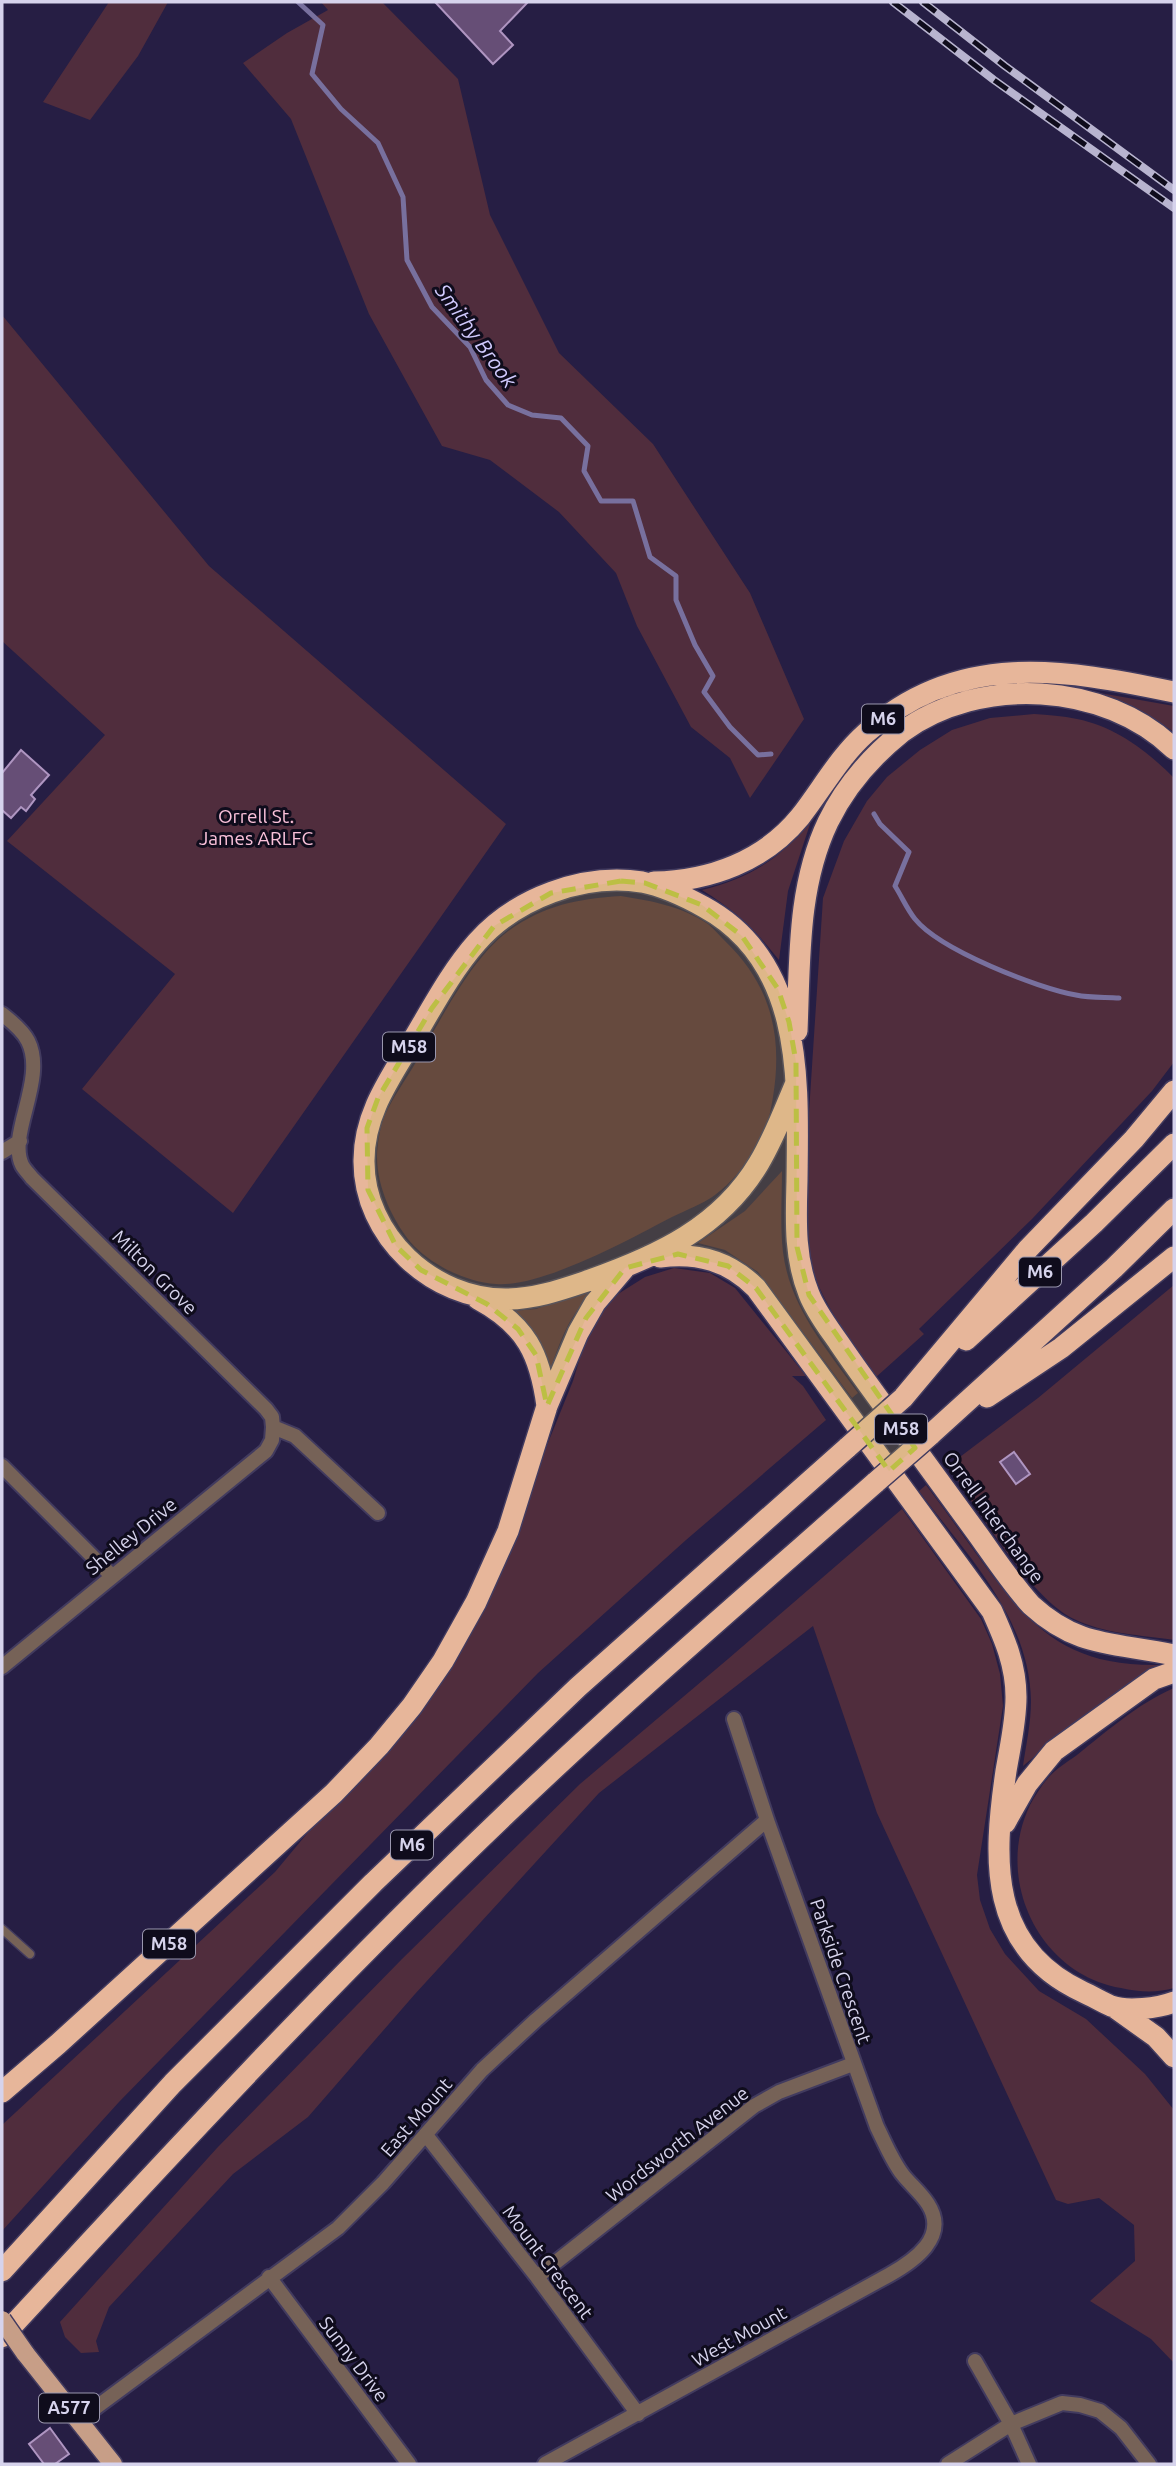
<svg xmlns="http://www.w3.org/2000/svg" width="1176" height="2466" font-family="Ubuntu,sans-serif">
	<rect width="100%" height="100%" fill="#261e44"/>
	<path fill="#502d3d" d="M 109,2 L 168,2 L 138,56 L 90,120 L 43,102 Z
		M 321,2 L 382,2 L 458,79 L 490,215 L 559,353 L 653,444 L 750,593 L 804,719 L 750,798 L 730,758 L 691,727 L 637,626 L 616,573 L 559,512 L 490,460 L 442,446 L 369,314 L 291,119 L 243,63 L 287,33 L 328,10 Z
		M 2,315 L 209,566 L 506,824 L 233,1213 L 82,1089 L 175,974 L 7,841 L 105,735 L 2,641 Z
		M 1083,690 L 1174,706 L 1174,732 L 1145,713 Z
		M 1034,714 C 1048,715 1063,716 1077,719 C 1116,727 1147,751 1174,778 L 1174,1062 L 1152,1091 L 1032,1219 L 919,1329 L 924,1334 L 875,1378 C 849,1338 819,1300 807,1253 C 803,1238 804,1220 803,1204 L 823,898 L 844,841 L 867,801 L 887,777 L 920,750 L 952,730 L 990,718 Z
		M 812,818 L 788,891 L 779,960 C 753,927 737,912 702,890 C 749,879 784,857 812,818 Z
		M 621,896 C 652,901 681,906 708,924 C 714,929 720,936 725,941 C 771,985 783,1036 773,1097 C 770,1115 766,1134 756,1149 C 745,1166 731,1183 715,1195 C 703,1204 686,1210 672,1217 C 630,1239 541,1288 496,1284 C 467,1282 435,1267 414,1246 C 394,1224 377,1188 377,1157 C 377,1145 380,1126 385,1115 C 393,1097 406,1079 416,1062 C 439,1023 470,960 507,932 C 544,905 577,899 621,896 Z
		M 782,1171 C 782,1198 780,1226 783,1252 C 790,1308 827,1349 858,1393 L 852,1398 L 758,1272 L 725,1250 L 698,1243 L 745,1211 Z
		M 674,1268 L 710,1273 L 735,1288 L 806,1376 L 792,1376 L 803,1386 L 826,1420 L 686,1540 L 538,1673 L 119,2102 L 2,2231 L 2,2125 L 275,1872 L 315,1824 L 402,1733 L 539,1465 L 573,1381 L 586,1338 L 598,1316 L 618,1294 L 645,1277 Z
		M 1174,1285 L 1174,1640 C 1141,1635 1105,1634 1074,1619 C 1030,1598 977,1508 948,1466 L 1038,1398 Z
		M 597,1286 C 569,1317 564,1331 550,1370 L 537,1339 L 512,1311 L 536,1309 Z
		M 926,1485 C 944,1509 962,1534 980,1559 C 1031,1629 1068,1667 1161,1665 L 1086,1714 L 1023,1766 C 1026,1745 1031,1723 1031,1701 C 1030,1618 966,1554 919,1491 Z
		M 902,1509 L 981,1619 L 992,1644 L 1000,1674 L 1003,1706 L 977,1875 L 980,1900 L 990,1929 L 1005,1954 L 1039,1991 L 1086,2019 L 1145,2074 L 1174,2110 L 1174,2363 L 1151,2339 L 1090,2301 L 1135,2261 L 1134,2225 L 1099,2198 L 1068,2204 L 1056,2200 L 877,1813 L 813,1626 L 599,1793 L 415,1994 L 308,2117 L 233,2174 L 109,2307 L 96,2341 L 99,2352 L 81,2353 L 65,2337 L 60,2322 L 217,2148 L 402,1959 L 580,1784 L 728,1659 Z
		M 1174,1688 L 1174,1988 C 1157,1993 1139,1992 1121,1988 C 1039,1974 994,1879 1030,1805 C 1035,1796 1041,1786 1048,1778 C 1056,1769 1067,1762 1077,1755 C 1107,1731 1139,1703 1174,1688 Z"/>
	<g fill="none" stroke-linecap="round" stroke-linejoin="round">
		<path stroke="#78709e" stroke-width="5" d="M 298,2 L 323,25 L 312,74 L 341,109 L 378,143 L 403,197 L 407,260 L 432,307 L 470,347 L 486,380 L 508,405 L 532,415 L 561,418 L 588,446 L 584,471 L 601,501 L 633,501 L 650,557 L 676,576 L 676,600 L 695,645 L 713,676 L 704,692 L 730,727 L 758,755 L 771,754
			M 874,814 L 880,824 L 909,852 L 895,886 C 902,897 907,909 915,919 C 940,950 1037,988 1076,995 C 1090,998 1105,997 1119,998"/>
	</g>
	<path fill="#664e76" stroke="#af95c1" stroke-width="2" d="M 435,2 L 528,2 L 500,31 L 513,45 L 493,64 Z
		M 21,750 L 49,775 L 31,795 L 35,799 L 26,811 L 21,807 L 11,818 L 2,810 L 2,773 Z
		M 1014,1452 L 1030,1474 L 1016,1484 L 1000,1462 Z
		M 50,2428 L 69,2454 L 55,2464 L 44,2464 L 29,2444 Z"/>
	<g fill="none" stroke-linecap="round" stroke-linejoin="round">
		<defs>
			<path id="lane" d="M 2,1929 L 30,1954"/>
			<path id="street" d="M 2,1014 C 11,1021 23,1031 28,1041 C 47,1079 7,1134 22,1165 C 24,1169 29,1174 32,1178 L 266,1409 L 272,1417 L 273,1427 L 295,1436 L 378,1513
				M 2,1152 L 20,1141
				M 2,1466 L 112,1576
				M 2,1667 L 266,1451 L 272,1440 L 273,1427
				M 426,2135 L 537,2277 L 638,2414
				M 269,2277 L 409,2464
				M 537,2277 L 754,2106 L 779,2092 L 853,2064
				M 975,2361 L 1011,2424 L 1029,2464
				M 79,2420 L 338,2228 L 383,2183 L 482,2070 L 536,2020 L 767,1820
				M 545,2464 L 889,2275 C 914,2261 949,2237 928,2204 C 921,2193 911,2185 903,2175 C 892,2161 885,2143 877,2127 L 767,1820 L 734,1719
				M 948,2464 L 1011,2424 L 1062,2403 L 1080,2405 L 1100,2411 L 1121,2428 L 1149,2464"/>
			<path id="primary" d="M 25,2353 L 113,2464"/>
			<path id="highway" d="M 654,882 C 710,881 764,861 800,817 C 822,789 839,757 866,733 C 957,650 1065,669 1174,692
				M 797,1031 C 800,961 797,887 828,822 C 845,787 872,756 902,732 C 980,675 1105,682 1174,749
				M 795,1085 C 784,1111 774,1138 759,1163 C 721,1227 658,1256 590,1280 C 563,1289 536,1299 507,1299 C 433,1300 363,1236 364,1160 C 364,1113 391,1077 414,1038 C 433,1006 452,970 477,942 C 516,898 583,873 642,882 C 662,886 686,897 704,907 C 805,962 798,1082 797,1181 C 796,1219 794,1257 809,1294 C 816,1312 828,1327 839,1343 C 860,1374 883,1405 906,1436 C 930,1469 955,1503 979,1536 C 996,1560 1012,1584 1031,1605 C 1079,1649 1116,1642 1174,1655
				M 660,1257 C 698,1252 729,1261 756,1288 L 992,1611 C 1005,1640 1016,1665 1016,1697 C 1016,1722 1010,1747 1006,1771 C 993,1860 988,1948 1083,1992 C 1092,1996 1102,2002 1111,2006 C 1128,2012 1158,2008 1174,2002
				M 478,1299 C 526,1325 540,1354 547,1406
				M 966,1340 L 1094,1223 L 1174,1144
				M 987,1397 L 1061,1348 L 1174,1257
				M 903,1398 L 1028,1249 L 1134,1139 L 1174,1091
				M 930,1435 L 1114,1268 L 1174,1209
				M 1005,1823 L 1027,1784 L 1054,1751 L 1154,1679 L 1174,1672
				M 1114,2007 L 1156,2037 L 1174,2057
				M 2,2092 L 58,2044 L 334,1793 L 379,1746 L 412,1706 L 443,1661 L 476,1602 L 508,1531 L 547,1406 L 578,1333 L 595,1303 L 624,1269
				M 2,2271 L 173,2083 L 373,1883 L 578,1687 L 848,1447
				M 2,2337 C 166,2159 330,1982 505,1815 C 625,1700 751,1592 876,1482"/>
		</defs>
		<use href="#lane" stroke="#423b5f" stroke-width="11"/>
		<use href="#street" stroke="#423b5f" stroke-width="18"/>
		<use href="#primary" stroke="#423b5f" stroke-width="21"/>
		<use href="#highway" stroke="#423b5f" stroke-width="24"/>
		<use href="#lane" stroke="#766257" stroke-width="8"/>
		<use href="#street" stroke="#766257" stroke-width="14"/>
		<use href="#primary" stroke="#c79e87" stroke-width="18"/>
		<use href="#highway" stroke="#e7b69a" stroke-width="21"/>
		<defs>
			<path id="rail" d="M 893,2 L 994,80 L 1174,208
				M 923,2 L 1005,66 L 1174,190"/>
		</defs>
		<use href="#rail" stroke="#b8b4cf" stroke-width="8"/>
		<use href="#rail" stroke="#0f0c1c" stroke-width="5" stroke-dasharray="16" stroke-linecap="butt"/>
		<defs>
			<path id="primary-bridge" d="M 2,2320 L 25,2353"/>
			<path id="highway-bridge" d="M 848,1447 L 903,1398
				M 876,1482 L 930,1435"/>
		</defs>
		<use href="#primary-bridge" stroke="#423b5f" stroke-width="21" stroke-linecap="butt"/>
		<use href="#highway-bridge" stroke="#423b5f" stroke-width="24" stroke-linecap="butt"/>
		<use href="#primary-bridge" stroke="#c79e87" stroke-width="18"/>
		<use href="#highway-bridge" stroke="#e7b69a" stroke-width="21"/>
	</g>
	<path fill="#bcbf44" fill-opacity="0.2" stroke="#bcbf44" stroke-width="5" stroke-dasharray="14 9" stroke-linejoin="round" d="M 621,881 L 645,883 L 702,905 L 742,936 L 778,989 L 789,1022 L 796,1062 L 797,1247 L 809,1295 L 915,1448 L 889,1471 L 756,1288 L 728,1266 L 678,1254 L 625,1268 L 586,1318 L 547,1406 L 536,1355 L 518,1329 L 487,1304 L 421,1270 L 396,1246 L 368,1190 L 367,1128 L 378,1098 L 432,1008 L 494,926 L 551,893 Z"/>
	<g text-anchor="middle" stroke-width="6" stroke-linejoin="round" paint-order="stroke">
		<g fill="#0f0c1c" stroke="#9a97ae" stroke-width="2">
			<rect x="862" y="704.5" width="42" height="29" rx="5"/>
			<rect x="383" y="1032.5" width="52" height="29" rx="5"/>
			<rect x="1019" y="1257.5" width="42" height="29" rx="5"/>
			<rect x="875" y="1414.5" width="52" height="29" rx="5"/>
			<rect x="391" y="1830.5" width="42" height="29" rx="5"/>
			<rect x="143" y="1929.5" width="52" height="29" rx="5"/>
			<rect x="39" y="2393.5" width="60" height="29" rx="5"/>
		</g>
		<g font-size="18" font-weight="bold" fill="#d6d3ec">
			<text x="883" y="725">M6</text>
			<text x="409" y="1053">M58</text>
			<text x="1040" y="1278">M6</text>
			<text x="901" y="1435">M58</text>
			<text x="412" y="1851">M6</text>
			<text x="169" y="1950">M58</text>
			<text x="69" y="2414">A577</text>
		</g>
		<g font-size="19" fill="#fbc2db" stroke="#0f0c1c">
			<text x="256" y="823">Orrell St.<tspan x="256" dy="22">James ARLFC</tspan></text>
		</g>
		<g font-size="19" fill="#d6d3ec" stroke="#0f0c1c">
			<text transform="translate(155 1272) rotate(45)" y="7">Milton Grove</text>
			<text transform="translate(994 1517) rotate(54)" y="7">Orrell Interchange</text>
			<text transform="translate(131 1536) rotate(-39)" y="7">Shelley Drive</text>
			<text transform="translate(841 1971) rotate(71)" y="7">Parkside Crescent</text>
			<text transform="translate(416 2117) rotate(-49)" y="7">East Mount</text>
			<text transform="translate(677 2144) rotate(-38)" y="7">Wordsworth Avenue</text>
			<text transform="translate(548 2262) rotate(53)" y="7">Mount Crescent</text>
			<text transform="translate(739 2336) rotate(-29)" y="7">West Mount</text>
			<text transform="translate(354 2359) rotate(53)" y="7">Sunny Drive</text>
		</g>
		<g font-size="21" font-style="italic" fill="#d1cafe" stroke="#0f0c1c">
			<text transform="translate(476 336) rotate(54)" y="7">Smithy Brook</text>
		</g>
	</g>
	<rect width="1176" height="2466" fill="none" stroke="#d6d3ec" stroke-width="7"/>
</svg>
